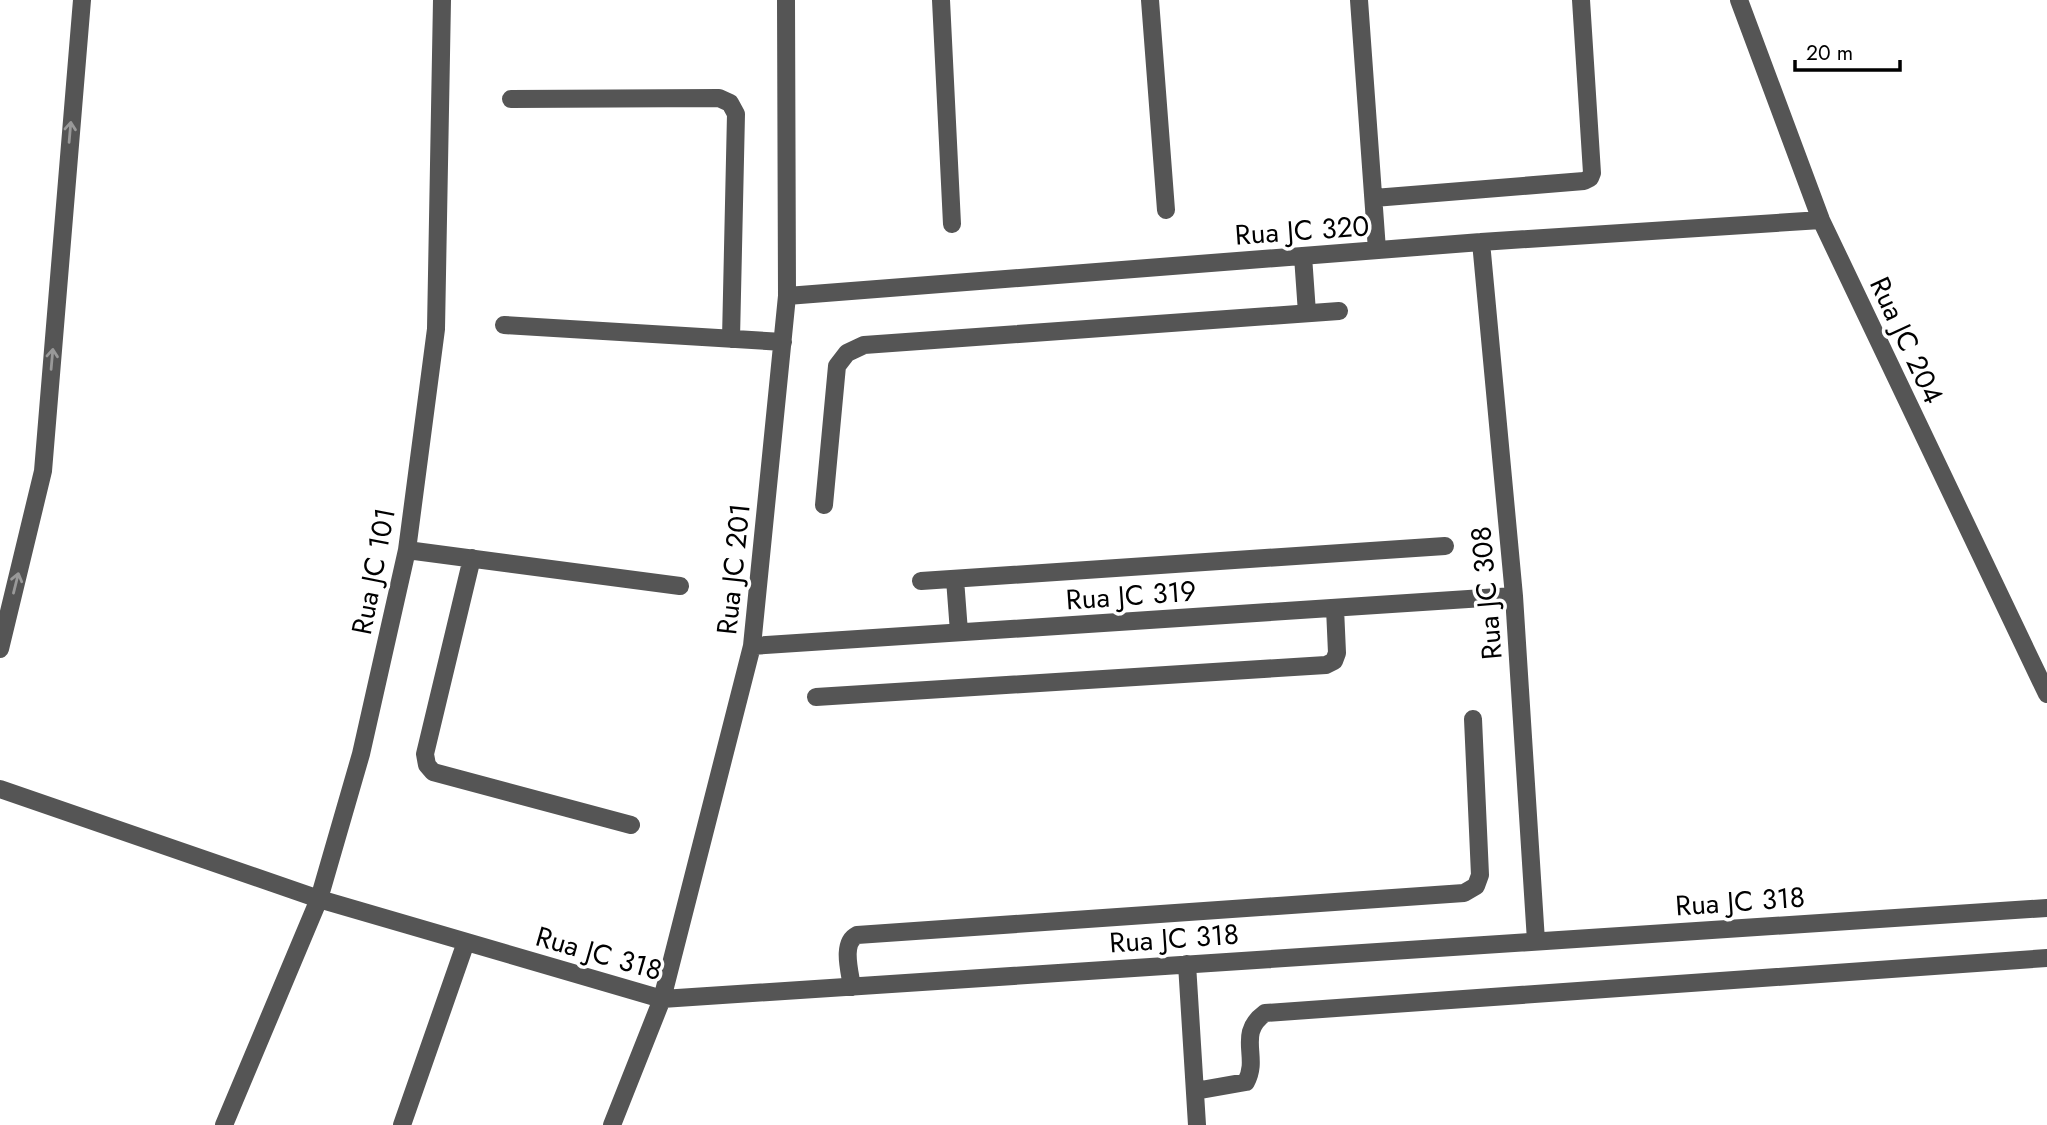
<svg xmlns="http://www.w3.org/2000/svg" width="2047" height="1125" font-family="Jost,sans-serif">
	<rect width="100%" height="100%" fill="#fff"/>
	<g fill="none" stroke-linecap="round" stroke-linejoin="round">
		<path stroke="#555" stroke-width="18" d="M 941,0 L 952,224
			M 1150,0 L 1166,210
			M 1359,0 L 1377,250
			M 1739,0 L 1821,220 L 2047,694
			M 511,99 L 719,98 L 730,103 L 736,114 L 731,339
			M 1374,198 L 1584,181 L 1590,178 L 1592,173 L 1581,0
			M 1481,242 L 1514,596 L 1536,941
			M 1303,256 L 1307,313
			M 787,296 L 1481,242 L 1821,220
			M 504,325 L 783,342
			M 824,505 L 837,366 L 847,353 L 864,345 L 1339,311
			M 407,550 L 680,586
			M 472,558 L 425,754 L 427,765 L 433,772 L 631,825
			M 955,579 L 959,632
			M 921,581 L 1445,546
			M 752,646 L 1514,596
			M 0,649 L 43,471 L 82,0
			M 816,697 L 1326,665 L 1334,661 L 1337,653 L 1335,608
			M 0,789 L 319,899 L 662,999 L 2047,908
			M 1187,964 L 1197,1125
			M 852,987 C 850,972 841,943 857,935 L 1464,893 L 1476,886 L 1480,875 L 1473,719
			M 1195,1091 L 1246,1082 C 1260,1057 1236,1034 1265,1013 L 2047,958
			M 224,1125 L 319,899 L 361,754 L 407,550 L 436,329 L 442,0
			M 402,1125 L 466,942
			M 612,1125 L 662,999 L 752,646 L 787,296 L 786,0"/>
	</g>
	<defs><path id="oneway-shaft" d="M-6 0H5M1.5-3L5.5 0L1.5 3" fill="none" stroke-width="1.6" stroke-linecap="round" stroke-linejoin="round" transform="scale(1.75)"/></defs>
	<g stroke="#999">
		<use href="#oneway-shaft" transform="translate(70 132) rotate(-85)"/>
		<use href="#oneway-shaft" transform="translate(52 359) rotate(-85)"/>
		<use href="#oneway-shaft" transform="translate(16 583) rotate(-76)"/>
	</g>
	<g text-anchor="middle" stroke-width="7" stroke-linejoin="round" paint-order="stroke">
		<g font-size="28" fill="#000" stroke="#fff">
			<text transform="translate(1302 230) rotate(-4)" y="10">Rua JC 320</text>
			<text transform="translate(1907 340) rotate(65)" y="10">Rua JC 204</text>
			<text transform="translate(733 569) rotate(-84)" y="10">Rua JC 201</text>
			<text transform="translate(373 571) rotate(-79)" y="10">Rua JC 101</text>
			<text transform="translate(1486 593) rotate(-95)" y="10">Rua JC 308</text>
			<text transform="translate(1131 595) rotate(-4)" y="10">Rua JC 319</text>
			<text transform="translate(1740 901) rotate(-4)" y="10">Rua JC 318</text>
			<text transform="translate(1174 938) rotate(-4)" y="10">Rua JC 318</text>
			<text transform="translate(599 953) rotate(16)" y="10">Rua JC 318</text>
		</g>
	</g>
	<path d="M1795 60v10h105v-10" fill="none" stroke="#000000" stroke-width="3.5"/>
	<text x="1806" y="60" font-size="21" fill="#000000" stroke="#ffffff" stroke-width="5" paint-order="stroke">20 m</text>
</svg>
